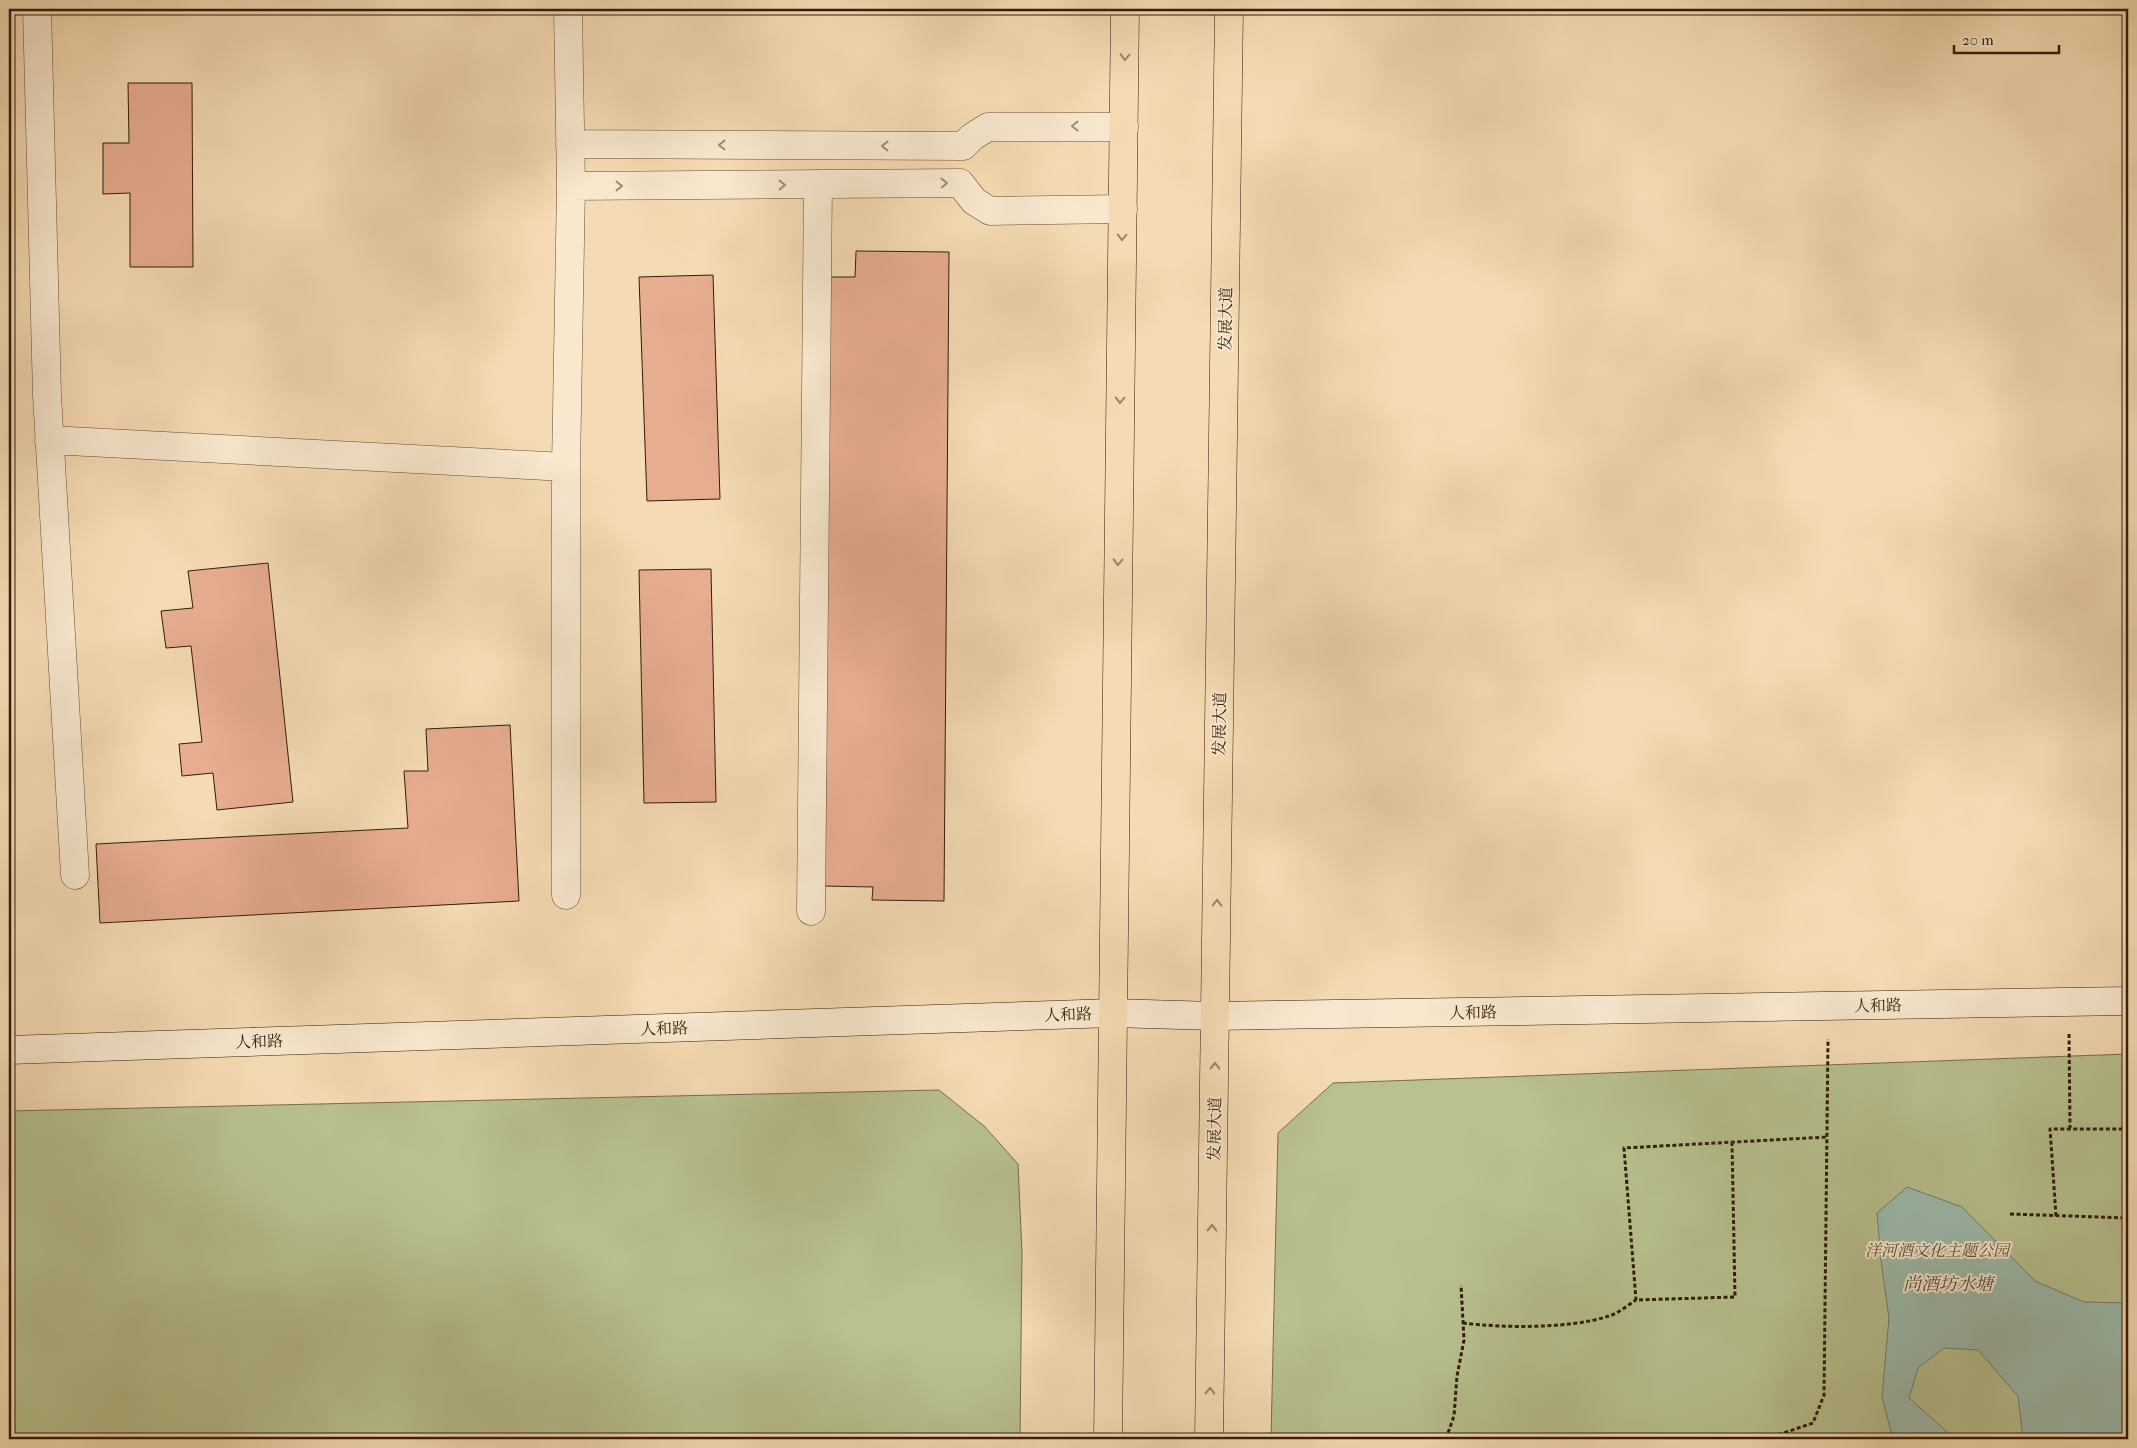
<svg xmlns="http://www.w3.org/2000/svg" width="2137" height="1448" font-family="'IM FELL French Canon','Noto Serif SC',serif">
	<rect width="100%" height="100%" fill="#f5dbb3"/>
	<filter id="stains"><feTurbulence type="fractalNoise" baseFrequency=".004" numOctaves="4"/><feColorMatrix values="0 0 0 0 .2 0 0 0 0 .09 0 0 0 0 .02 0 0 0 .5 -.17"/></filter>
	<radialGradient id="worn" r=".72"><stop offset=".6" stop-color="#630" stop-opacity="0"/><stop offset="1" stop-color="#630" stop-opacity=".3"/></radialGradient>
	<path fill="#b8c18f" stroke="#766e4e" d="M 2128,1054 L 2128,1439 L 1271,1439 L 1278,1133 L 1333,1083 Z
		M 939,1090 L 984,1126 L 1018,1164 L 1022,1253 L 1020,1439 L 9,1439 L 9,1111 Z"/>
	<path fill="#9cbbac" stroke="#727b6c" d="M 1907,1187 L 1962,1207 L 2035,1281 L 2084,1302 L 2128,1303 L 2128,1439 L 2023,1439 L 2018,1396 L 1978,1350 L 1944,1348 L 1918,1368 L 1909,1398 L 1955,1439 L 1893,1439 L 1882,1397 L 1889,1318 L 1881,1261 L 1877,1213 Z"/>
	<path fill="#e7ad8f" stroke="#331c0c" d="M 128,83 L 192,83 L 193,267 L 130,267 L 130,193 L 103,194 L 103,143 L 129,143 Z
		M 856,251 L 949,252 L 944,901 L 872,900 L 873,887 L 823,886 L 828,277 L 855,277 Z
		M 713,275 L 720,499 L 647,501 L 639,277 Z
		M 268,563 L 293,802 L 217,810 L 213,773 L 182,776 L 179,744 L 202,742 L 191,646 L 166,648 L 161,611 L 193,608 L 188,571 Z
		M 711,569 L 716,802 L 644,803 L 639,570 Z
		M 510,725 L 519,901 L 100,923 L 96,844 L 408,828 L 404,771 L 428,771 L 426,729 Z"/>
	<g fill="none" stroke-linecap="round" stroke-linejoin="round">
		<defs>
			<path id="street" d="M 37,9 L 47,395 L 75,875
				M 570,144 L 963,146 L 972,137 L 988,127 L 1124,127
				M 571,186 L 960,183 L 974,201 L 990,211 L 1123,209
				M 49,440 L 566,467
				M 566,895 L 566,467 L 571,186 L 568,9
				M 811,911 L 818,184"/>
			<path id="secondary" d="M 9,1050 L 1112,1013 L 1215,1016 L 2128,1001"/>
			<path id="primary" d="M 1108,1439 L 1125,9
				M 1209,1439 L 1229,9"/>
		</defs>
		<use href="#street" stroke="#644c36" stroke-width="29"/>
		<use href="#secondary" stroke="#331c0c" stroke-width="29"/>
		<use href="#primary" stroke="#331c0c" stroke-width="29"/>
		<path stroke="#331c0c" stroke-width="3" stroke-dasharray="4 2.5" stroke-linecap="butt" d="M 2069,1034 L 2070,1128
			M 1732,1142 L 1735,1297 L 1636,1300 L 1624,1148 L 1827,1137
			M 2010,1214 L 2128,1218
			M 2056,1216 L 2050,1129 L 2128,1129
			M 1463,1323 C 1503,1328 1570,1329 1609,1316 C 1619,1313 1628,1305 1636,1300
			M 1446,1439 L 1454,1416 L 1457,1376 L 1464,1340 L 1461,1285
			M 1766,1439 L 1813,1423 L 1824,1395 L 1828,1039"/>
		<use href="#street" stroke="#f8e8ce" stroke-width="28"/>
		<use href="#secondary" stroke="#f8e8ce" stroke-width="28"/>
		<use href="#primary" stroke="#f5dbb3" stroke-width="28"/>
	</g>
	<defs><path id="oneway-chevron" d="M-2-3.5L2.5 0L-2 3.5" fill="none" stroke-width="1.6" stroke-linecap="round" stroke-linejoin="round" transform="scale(1.25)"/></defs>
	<g stroke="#9e8568">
		<use href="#oneway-chevron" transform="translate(1125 57) rotate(91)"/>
		<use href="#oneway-chevron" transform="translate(1122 237) rotate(91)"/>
		<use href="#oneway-chevron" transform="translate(1120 400) rotate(91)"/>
		<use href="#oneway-chevron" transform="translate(1118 562) rotate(91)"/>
		<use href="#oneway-chevron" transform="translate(1217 903) rotate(-89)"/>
		<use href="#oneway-chevron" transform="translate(1215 1066) rotate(-89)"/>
		<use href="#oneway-chevron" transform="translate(1212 1228) rotate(-89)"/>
		<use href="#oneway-chevron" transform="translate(1210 1391) rotate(-89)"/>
	</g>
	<g stroke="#9f8c77">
		<use href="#oneway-chevron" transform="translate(1075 126) rotate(-179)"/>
		<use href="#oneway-chevron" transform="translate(722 145) rotate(-180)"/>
		<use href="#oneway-chevron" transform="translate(885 146) rotate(-180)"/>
		<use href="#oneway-chevron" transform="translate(944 183) rotate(-1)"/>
		<use href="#oneway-chevron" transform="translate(782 185)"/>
		<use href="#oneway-chevron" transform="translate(619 186)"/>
	</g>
	<g text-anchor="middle" stroke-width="4" stroke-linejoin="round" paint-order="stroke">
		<g font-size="16" fill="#331c0c" stroke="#f8e8ce">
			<text transform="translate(1225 319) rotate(-89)" y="6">发展大道</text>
			<text transform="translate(1219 724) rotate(-89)" y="6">发展大道</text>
			<text transform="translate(1878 1005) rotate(-1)" y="6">人和路</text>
			<text transform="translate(1473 1012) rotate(-1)" y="6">人和路</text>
			<text transform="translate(1068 1014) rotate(-2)" y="6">人和路</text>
			<text transform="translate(664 1028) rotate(-2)" y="6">人和路</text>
			<text transform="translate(259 1041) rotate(-2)" y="6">人和路</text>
			<text transform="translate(1214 1129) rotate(-89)" y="6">发展大道</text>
		</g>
		<g font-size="16" font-style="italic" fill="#5b4e33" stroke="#f8e8ce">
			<text x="1937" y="1256">洋河酒文化主题公园</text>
		</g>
		<g font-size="18" font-style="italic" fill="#524c3c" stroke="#f8e8ce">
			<text x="1948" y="1290">尚酒坊水塘</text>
		</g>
	</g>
	<rect width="2137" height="1448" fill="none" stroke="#f5dbb3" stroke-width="30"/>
	<rect x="10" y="10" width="2117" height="1428" fill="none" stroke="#331c0c" stroke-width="2.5"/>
	<rect x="15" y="15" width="2107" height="1418" fill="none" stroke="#331c0c"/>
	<path d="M1954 45v8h105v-8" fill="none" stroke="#331c0c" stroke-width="2.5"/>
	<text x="1962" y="45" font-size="15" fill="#331c0c" stroke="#f8e8ce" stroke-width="4" paint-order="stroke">20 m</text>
	<rect width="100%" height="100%" filter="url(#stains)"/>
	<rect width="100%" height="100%" fill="url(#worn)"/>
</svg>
